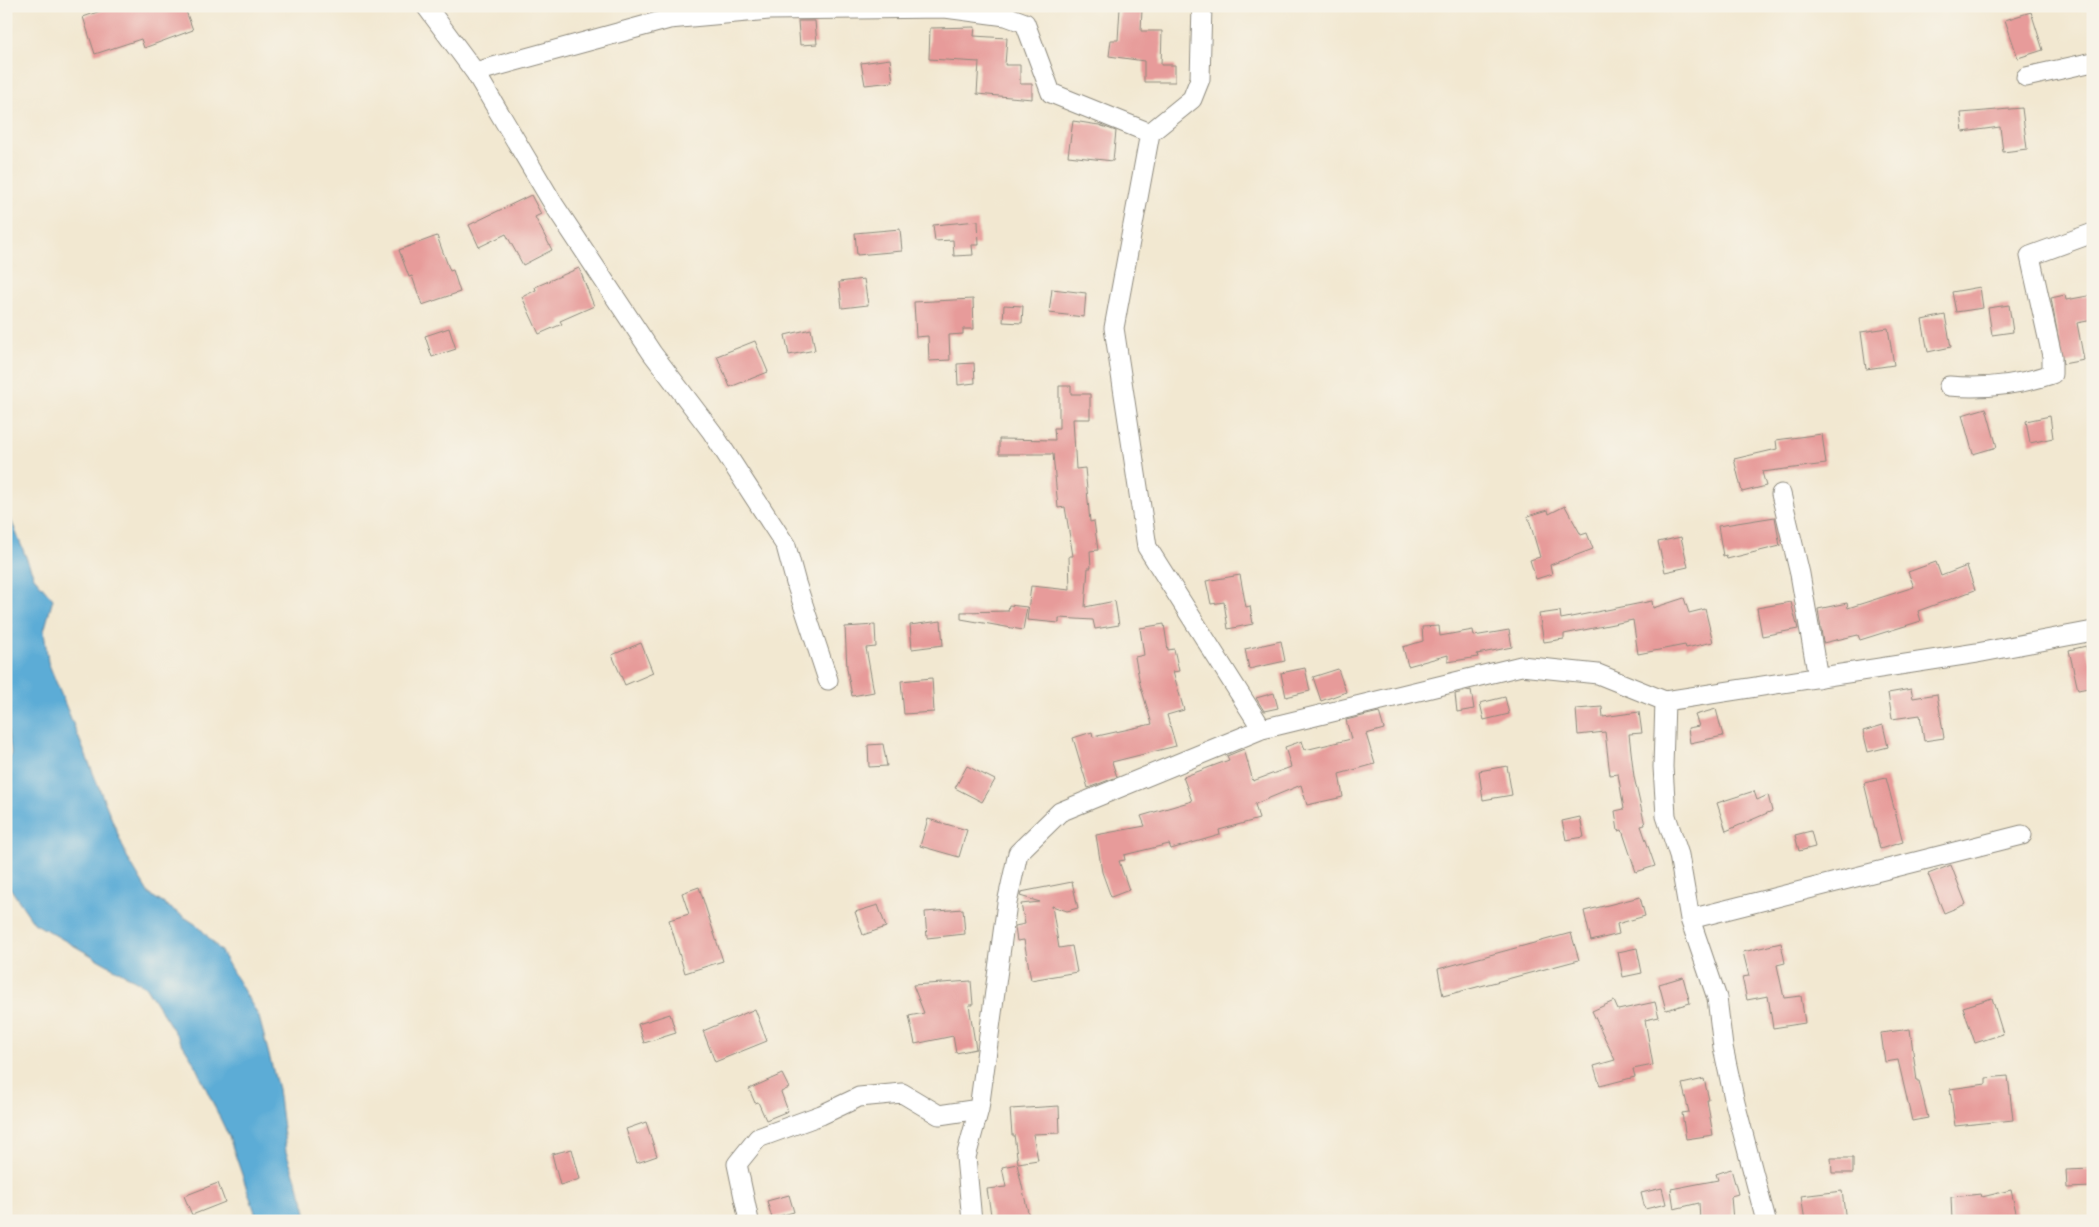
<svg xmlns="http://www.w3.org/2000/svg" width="2099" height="1227" font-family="Mynerve,sans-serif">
	<rect width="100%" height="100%" fill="#f7f3e8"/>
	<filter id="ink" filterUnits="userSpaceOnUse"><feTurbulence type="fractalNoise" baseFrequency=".02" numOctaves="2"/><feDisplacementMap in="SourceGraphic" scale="10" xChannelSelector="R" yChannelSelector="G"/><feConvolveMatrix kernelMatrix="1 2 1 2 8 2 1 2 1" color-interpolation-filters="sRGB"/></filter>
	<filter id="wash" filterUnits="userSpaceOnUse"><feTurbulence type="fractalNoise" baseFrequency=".0096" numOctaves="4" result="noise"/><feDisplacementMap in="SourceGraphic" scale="20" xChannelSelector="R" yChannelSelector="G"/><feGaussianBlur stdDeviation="1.12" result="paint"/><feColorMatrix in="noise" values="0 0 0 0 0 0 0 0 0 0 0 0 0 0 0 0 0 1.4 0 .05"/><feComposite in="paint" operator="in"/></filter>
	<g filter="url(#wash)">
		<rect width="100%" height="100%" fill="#f2e8d1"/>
		<path fill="#5bacd6" stroke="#436c80" d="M 6,514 L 11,520 L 34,577 L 53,599 L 44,631 L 48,662 L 128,859 L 149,894 L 198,926 L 220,950 L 259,1017 L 278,1089 L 286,1152 L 303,1199 L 308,1221 L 258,1221 L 229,1137 L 192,1059 L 145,986 L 34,923 L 6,882 L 6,771 L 11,753 L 6,718 Z"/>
		<g id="blocks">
			<path fill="#e79b9a" d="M 115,6 L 184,6 L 193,30 L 144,48 L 141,39 L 95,54 L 83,17 Z
				M 1120,8 L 1142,9 L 1141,31 L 1162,31 L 1161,65 L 1175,65 L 1175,82 L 1144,82 L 1144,61 L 1109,56 L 1111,40 L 1118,40 Z
				M 2031,12 L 2043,50 L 2018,58 L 2005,20 Z
				M 798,21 L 815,21 L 817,44 L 800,45 Z
				M 975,27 L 974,36 L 1007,38 L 1005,65 L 1020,65 L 1020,84 L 1032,84 L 1032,99 L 977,94 L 979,62 L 929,59 L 930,28 Z
				M 890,59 L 893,82 L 865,85 L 861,63 Z
				M 2022,108 L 2027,149 L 2003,152 L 2000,127 L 1963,132 L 1961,113 Z
				M 1073,121 L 1099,125 L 1116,131 L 1113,161 L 1068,156 Z
				M 531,195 L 541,214 L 535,217 L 552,250 L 523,265 L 506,234 L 479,247 L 469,225 Z
				M 978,221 L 979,245 L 972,245 L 973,255 L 954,256 L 953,240 L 935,241 L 933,225 Z
				M 900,229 L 902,251 L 857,255 L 855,233 Z
				M 437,236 L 450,271 L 453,270 L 460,292 L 422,305 L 412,276 L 409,277 L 399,250 Z
				M 579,268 L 594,306 L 560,321 L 562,324 L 539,334 L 522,297 L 536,290 L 535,287 Z
				M 864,279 L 868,305 L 842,308 L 839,282 Z
				M 1980,287 L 1983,308 L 1956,312 L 1952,292 Z
				M 1052,289 L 1086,293 L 1084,317 L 1049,313 Z
				M 2065,295 L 2066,300 L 2093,295 L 2093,320 L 2077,323 L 2084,360 L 2063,364 L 2051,298 Z
				M 973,299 L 974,329 L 963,329 L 963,334 L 949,335 L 950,360 L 929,361 L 928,336 L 916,337 L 914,302 Z
				M 1004,305 L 1023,306 L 1022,323 L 1003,322 Z
				M 2009,305 L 2013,332 L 1992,335 L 1988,308 Z
				M 1945,315 L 1951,347 L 1928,352 L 1922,320 Z
				M 449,328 L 456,349 L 432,357 L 425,336 Z
				M 1888,328 L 1894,365 L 1866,369 L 1861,332 Z
				M 811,329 L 815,350 L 789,355 L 785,335 Z
				M 755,341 L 768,372 L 730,387 L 717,356 Z
				M 974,363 L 975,383 L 958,385 L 957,364 Z
				M 1059,386 L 1071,386 L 1071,394 L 1090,394 L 1090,419 L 1073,419 L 1076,469 L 1085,468 L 1090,522 L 1094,521 L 1098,550 L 1090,551 L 1091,568 L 1088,568 L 1085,607 L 1115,601 L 1119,625 L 1095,629 L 1093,620 L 1059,618 L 1059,623 L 1027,620 L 1031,586 L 1070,590 L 1069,556 L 1073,556 L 1065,507 L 1058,508 L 1053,454 L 999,454 L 999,439 L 1055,440 L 1054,428 L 1059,428 Z
				M 1986,408 L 1997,447 L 1973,454 L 1962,415 Z
				M 2050,416 L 2053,438 L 2030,443 L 2026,421 Z
				M 1822,434 L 1826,464 L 1762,472 L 1766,486 L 1742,492 L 1734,459 L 1777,449 L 1776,440 Z
				M 1565,506 L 1581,535 L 1587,533 L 1593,549 L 1550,565 L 1552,574 L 1536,579 L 1530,560 L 1540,557 L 1528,516 L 1548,510 L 1549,514 Z
				M 1775,517 L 1780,546 L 1727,559 L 1726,555 L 1723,556 L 1718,526 Z
				M 1681,537 L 1688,567 L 1665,572 L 1658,542 Z
				M 1936,562 L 1941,576 L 1967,566 L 1975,590 L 1918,611 L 1921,621 L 1860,640 L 1858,635 L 1823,643 L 1818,609 L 1847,603 L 1848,608 L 1914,587 L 1908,572 Z
				M 1240,575 L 1246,607 L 1250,606 L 1253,624 L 1228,629 L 1224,602 L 1211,604 L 1206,581 Z
				M 1684,598 L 1689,613 L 1705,609 L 1713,642 L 1686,648 L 1685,645 L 1638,654 L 1633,620 L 1564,634 L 1564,639 L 1544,642 L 1539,614 L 1560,611 L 1561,619 L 1652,601 L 1653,608 Z
				M 1791,602 L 1798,629 L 1762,636 L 1757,608 Z
				M 1009,605 L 1027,607 L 1023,630 L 961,619 L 961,612 L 1008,611 Z
				M 941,621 L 943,645 L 912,649 L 910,625 Z
				M 1164,624 L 1168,650 L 1174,649 L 1179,671 L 1173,672 L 1184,710 L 1167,715 L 1176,746 L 1112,762 L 1117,777 L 1088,788 L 1073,738 L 1092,732 L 1093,737 L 1152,724 L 1140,684 L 1135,657 L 1144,655 L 1140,628 Z
				M 875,625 L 876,647 L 866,648 L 874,692 L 852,696 L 847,669 L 845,627 Z
				M 1439,626 L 1440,636 L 1473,630 L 1474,636 L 1509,630 L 1512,647 L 1477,654 L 1478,657 L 1448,662 L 1448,655 L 1408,666 L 1403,647 L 1423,641 L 1422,627 Z
				M 1281,641 L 1285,661 L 1249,669 L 1245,649 Z
				M 641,643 L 653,673 L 625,685 L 612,655 Z
				M 2086,646 L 2090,662 L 2093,662 L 2093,687 L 2078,690 L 2069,650 Z
				M 1305,668 L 1310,691 L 1286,697 L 1281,673 Z
				M 1338,669 L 1346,692 L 1321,701 L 1313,677 Z
				M 932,678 L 934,712 L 904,714 L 901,681 Z
				M 1911,689 L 1913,698 L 1937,694 L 1944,738 L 1924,741 L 1920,715 L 1892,719 L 1888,693 Z
				M 1471,690 L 1474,709 L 1457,712 L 1455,694 Z
				M 1274,693 L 1278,708 L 1264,711 L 1256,698 Z
				M 1505,697 L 1509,714 L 1484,720 L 1480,703 Z
				M 1602,707 L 1603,717 L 1639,712 L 1642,733 L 1629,734 L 1634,777 L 1645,825 L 1641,826 L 1655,866 L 1636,872 L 1622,830 L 1618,831 L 1615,811 L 1624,809 L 1618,774 L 1610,775 L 1605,732 L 1578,735 L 1576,709 Z
				M 1716,709 L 1723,736 L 1690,743 L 1688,728 L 1699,726 L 1695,715 Z
				M 1379,712 L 1384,729 L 1366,734 L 1375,764 L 1339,774 L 1343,797 L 1307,805 L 1301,785 L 1255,804 L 1259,819 L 1219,830 L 1220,835 L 1171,849 L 1169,844 L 1124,855 L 1125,860 L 1119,861 L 1129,890 L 1111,897 L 1102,872 L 1096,835 L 1145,826 L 1141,816 L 1192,801 L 1183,777 L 1229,760 L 1227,756 L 1244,749 L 1253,781 L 1291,767 L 1285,747 L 1302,741 L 1305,750 L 1351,739 L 1346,720 Z
				M 1883,725 L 1888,747 L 1868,752 L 1863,731 Z
				M 883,744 L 887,766 L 869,767 L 868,745 Z
				M 967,766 L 995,780 L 982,802 L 955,788 Z
				M 1507,766 L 1512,795 L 1483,800 L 1479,771 Z
				M 1886,778 L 1903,842 L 1880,849 L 1864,783 Z
				M 1754,791 L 1757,800 L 1768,795 L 1772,811 L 1726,831 L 1717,803 Z
				M 1580,817 L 1584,837 L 1566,840 L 1562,821 Z
				M 928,819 L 967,830 L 959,857 L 920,846 Z
				M 1811,831 L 1815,847 L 1799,851 L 1795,835 Z
				M 1951,865 L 1966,904 L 1944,913 L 1928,874 Z
				M 1072,882 L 1078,908 L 1067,911 L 1052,906 L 1059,948 L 1072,946 L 1077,972 L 1031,980 L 1024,940 L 1017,941 L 1015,928 L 1015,926 L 1025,924 L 1021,904 L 1040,902 L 1020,896 L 1021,892 Z
				M 699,887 L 723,961 L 685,973 L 669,920 L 689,914 L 682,893 Z
				M 1640,897 L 1645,916 L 1617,924 L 1619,934 L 1591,941 L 1584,911 Z
				M 878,905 L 886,927 L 863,935 L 855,912 Z
				M 963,909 L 965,934 L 927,938 L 925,912 Z
				M 1571,933 L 1579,960 L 1443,996 L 1438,969 Z
				M 1781,943 L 1785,963 L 1777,965 L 1784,998 L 1801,996 L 1805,1023 L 1773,1028 L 1768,996 L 1747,1000 L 1742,977 L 1749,976 L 1743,952 Z
				M 1637,948 L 1642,973 L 1623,977 L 1618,952 Z
				M 1683,977 L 1690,1003 L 1666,1010 L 1659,984 Z
				M 971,981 L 973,1005 L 969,1005 L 976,1049 L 956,1053 L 953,1036 L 915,1044 L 909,1016 L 924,1013 L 913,985 Z
				M 1992,998 L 2003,1034 L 1975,1043 L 1963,1007 Z
				M 1614,1001 L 1618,1010 L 1655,1002 L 1659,1017 L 1645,1020 L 1653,1065 L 1633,1069 L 1635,1077 L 1600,1086 L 1594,1066 L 1615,1060 L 1592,1011 Z
				M 755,1009 L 767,1041 L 715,1062 L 703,1031 Z
				M 670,1014 L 676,1033 L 644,1043 L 638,1024 Z
				M 1910,1029 L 1917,1081 L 1919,1081 L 1928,1118 L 1912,1121 L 1898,1060 L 1885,1062 L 1881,1033 Z
				M 782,1074 L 789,1088 L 781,1092 L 788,1111 L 766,1120 L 758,1102 L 755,1103 L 749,1089 Z
				M 2008,1076 L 2013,1120 L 1955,1126 L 1950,1089 L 1986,1084 L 1986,1078 Z
				M 1704,1079 L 1709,1100 L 1707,1100 L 1713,1135 L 1686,1139 L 1682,1113 L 1689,1112 L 1682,1084 Z
				M 1059,1106 L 1060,1133 L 1033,1134 L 1038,1160 L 1018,1163 L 1014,1135 L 1012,1135 L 1010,1109 Z
				M 646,1122 L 657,1156 L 637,1163 L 626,1129 Z
				M 572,1149 L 580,1179 L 560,1185 L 552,1154 Z
				M 1831,1158 L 1853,1158 L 1853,1173 L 1832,1173 Z
				M 1017,1164 L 1030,1221 L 992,1221 L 987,1189 L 1006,1187 L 1002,1167 Z
				M 1731,1169 L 1738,1194 L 1731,1196 L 1733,1221 L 1700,1221 L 1699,1203 L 1674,1209 L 1671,1189 L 1718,1180 L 1716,1174 Z
				M 2093,1169 L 2093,1187 L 2067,1188 L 2066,1170 Z
				M 218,1183 L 225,1202 L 192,1215 L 184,1196 Z
				M 1662,1188 L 1666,1204 L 1645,1209 L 1641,1193 Z
				M 2011,1190 L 2018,1221 L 1952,1221 L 1951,1197 L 1981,1194 L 1982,1197 Z
				M 1842,1191 L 1846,1221 L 1805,1221 L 1801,1196 Z
				M 789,1195 L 794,1212 L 772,1218 L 767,1201 Z"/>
		</g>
	</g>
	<g filter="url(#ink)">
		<use href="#blocks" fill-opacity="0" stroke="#8e8a7e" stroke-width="1"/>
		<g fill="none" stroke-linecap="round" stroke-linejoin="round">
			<defs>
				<path id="minor" d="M 426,6 L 475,72 L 669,19 L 769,10 L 945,8 L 1006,16 L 1025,23 L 1051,93 L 1150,133
					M 1202,6 L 1200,79 L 1192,99 L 1150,133 L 1114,328 L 1147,547 L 1262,729
					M 475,72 L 554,205 L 652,353 L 712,432 L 786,546 L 796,583 L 828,680
					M 2026,77 L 2093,62
					M 1949,386 C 1983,389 2019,385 2052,374 L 2052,356 L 2030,256 L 2093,233
					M 1781,494 L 1800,574 L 1818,678
					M 1665,701 L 1977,653 L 2093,631
					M 1690,919 L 2022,835
					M 749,1221 L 737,1164 L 758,1138 L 821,1115 L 859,1097 L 902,1093 L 939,1115 L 979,1109 L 1007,903 L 1018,853 L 1060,812 L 1262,729 L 1521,666 L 1598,674 L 1665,701 L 1663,767 L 1666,816 L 1679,855 L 1690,919 L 1717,998 L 1723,1047 L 1735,1103 L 1766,1221
					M 972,1221 L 966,1157 L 979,1109"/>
			</defs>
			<use href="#minor" stroke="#8e8a7e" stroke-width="21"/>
			<use href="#minor" stroke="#fff" stroke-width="19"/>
		</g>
	</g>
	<rect width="2099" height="1227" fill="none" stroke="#f7f3e8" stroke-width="25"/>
</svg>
